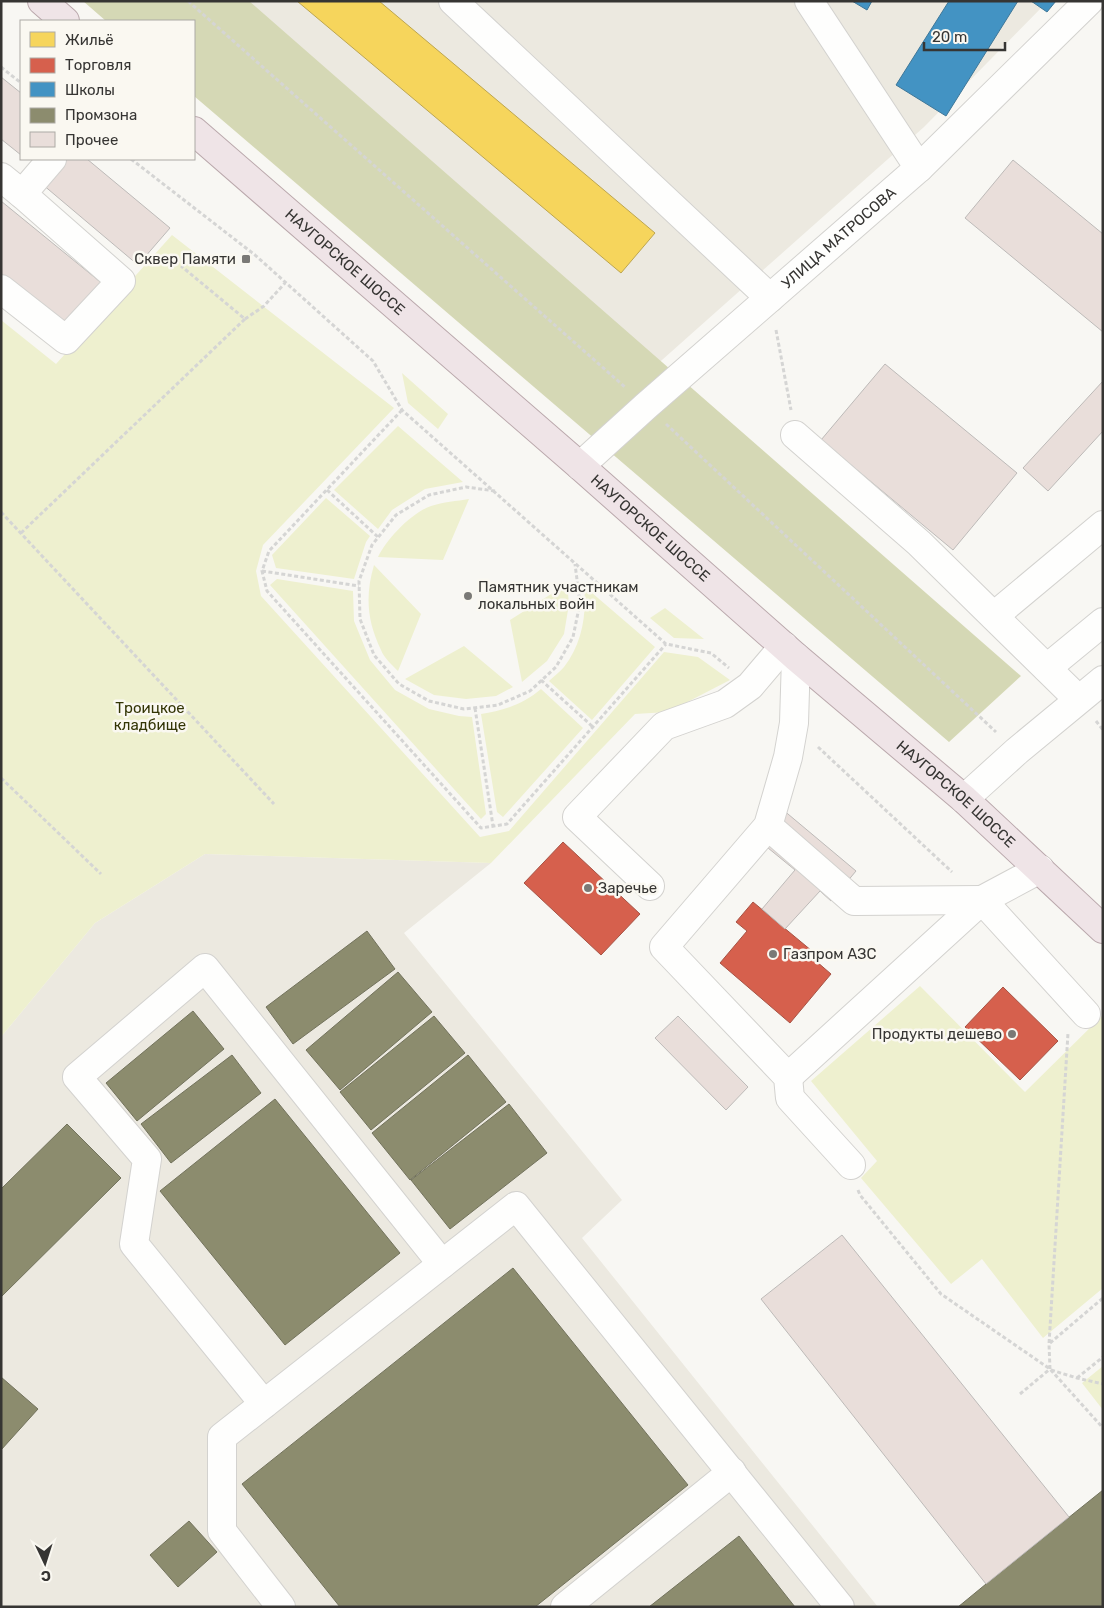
<svg xmlns="http://www.w3.org/2000/svg" width="1104" height="1608" font-family="Rubik,sans-serif">
	<rect width="100%" height="100%" fill="#f8f7f3"/>
	<path fill="#ece9e0" d="M 210,1 L 1048,1 L 924,127 L 644,376 Z
		M 205,854 L 491,863 L 404,933 L 622,1200 L 582,1238 L 878,1607 L 1,1607 L 1,1037 L 95,923 Z"/>
	<path fill="#eef0cf" d="M 172,235 L 394,408 L 263,545 L 256,571 L 261,596 L 480,837 L 509,831 L 664,652 L 698,657 L 730,680 L 668,712 L 635,714 L 491,863 L 205,854 L 95,923 L 1,1037 L 1,320 L 56,364 Z
		M 402,373 L 448,414 L 438,429 L 408,403 Z
		M 398,426 L 463,482 L 425,489 L 392,510 L 378,529 L 334,490 Z
		M 326,498 L 370,536 L 366,542 L 354,579 L 276,568 L 272,555 Z
		M 469,499 L 443,560 L 378,557 C 387,539 411,513 431,506 C 443,502 457,501 469,499 Z
		M 374,565 L 421,614 L 398,671 C 392,665 384,658 381,650 C 367,621 365,596 374,565 Z
		M 277,579 L 353,591 L 354,621 L 370,660 L 395,690 L 429,709 L 459,716 L 472,717 L 486,814 L 481,819 L 270,585 Z
		M 567,584 L 569,604 L 564,634 L 547,661 L 522,682 L 510,620 Z
		M 584,586 L 655,647 L 592,720 L 549,681 C 554,676 560,672 564,667 C 582,644 587,614 584,586 Z
		M 665,608 L 704,639 L 674,638 L 650,618 Z
		M 464,646 L 513,687 L 496,696 L 466,699 L 434,695 L 405,679 Z
		M 541,689 L 583,728 L 503,817 L 497,812 L 481,714 C 502,711 524,704 541,689 Z
		M 920,986 L 1025,1092 L 1103,1015 L 1103,1288 L 1043,1338 L 982,1259 L 951,1284 L 861,1178 L 877,1161 L 811,1081 Z
		M 1103,1366 L 1103,1410 L 1082,1383 Z"/>
	<path fill="#d5d8b5" d="M 83,1 L 249,1 L 1021,676 L 949,742 L 194,96 L 194,21 L 106,21 Z"/>
	<path fill="#f6d55c" stroke="#bca550" d="M 297,1 L 379,1 L 655,233 L 621,273 Z"/>
	<path fill="#d6604d" stroke="#a65345" d="M 563,842 L 640,914 L 601,955 L 524,883 Z
		M 753,902 L 812,951 L 809,955 L 831,974 L 790,1023 L 720,963 L 747,931 L 736,922 Z
		M 1003,987 L 1058,1041 L 1020,1080 L 965,1027 Z"/>
	<path fill="#4393c3" stroke="#3f7798" d="M 852,1 L 872,1 L 867,10 Z
		M 949,1 L 1018,1 L 946,116 L 896,85 Z
		M 1031,1 L 1056,1 L 1047,12 Z"/>
	<path fill="#8c8c6e" stroke="#72725c" d="M 367,931 L 395,969 L 293,1044 L 266,1007 Z
		M 398,972 L 432,1012 L 340,1090 L 306,1050 Z
		M 193,1011 L 224,1049 L 137,1121 L 106,1083 Z
		M 434,1016 L 465,1053 L 371,1130 L 340,1092 Z
		M 232,1055 L 261,1093 L 171,1163 L 141,1124 Z
		M 468,1055 L 506,1102 L 410,1180 L 372,1133 Z
		M 275,1099 L 400,1253 L 285,1345 L 160,1191 Z
		M 509,1104 L 547,1153 L 450,1229 L 411,1180 Z
		M 67,1124 L 121,1178 L 1,1297 L 1,1189 Z
		M 513,1268 L 688,1485 L 535,1607 L 340,1607 L 242,1484 Z
		M 1,1377 L 38,1409 L 1,1450 Z
		M 1103,1490 L 1103,1607 L 958,1607 L 986,1584 Z
		M 189,1521 L 217,1552 L 178,1587 L 150,1555 Z
		M 739,1536 L 795,1607 L 649,1607 Z"/>
	<path fill="#e9deda" stroke="#bdbab8" d="M 1,77 L 21,93 L 21,155 L 1,139 Z
		M 63,159 L 87,159 L 170,228 L 138,265 L 42,184 Z
		M 1013,160 L 1103,234 L 1103,332 L 965,218 Z
		M 1,201 L 104,285 L 65,333 L 1,281 Z
		M 885,364 L 1017,473 L 953,550 L 821,440 Z
		M 1103,381 L 1103,431 L 1048,491 L 1023,468 Z
		M 782,809 L 856,871 L 831,901 L 820,891 L 785,929 L 762,909 L 795,870 L 757,839 Z
		M 678,1016 L 748,1087 L 726,1110 L 655,1038 Z
		M 842,1235 L 1069,1517 L 986,1584 L 761,1299 Z"/>
	<g fill="none" stroke-linecap="round" stroke-linejoin="round">
		<defs>
			<g id="minor">
				<path d="M 453,1 L 770,298"/>
				<path d="M 809,1 L 919,168"/>
				<path d="M 1,177 L 22,194 L 52,159"/>
				<path d="M 1,289 L 66,340 L 121,281 L 22,194"/>
				<path d="M 795,435 L 919,543 L 1078,699"/>
				<path id="s1" d="M 580,466 L 646,406 L 919,168 L 1089,1"/>
				<path d="M 994,616 L 1103,525"/>
				<path d="M 796,657 L 794,723 L 788,757 L 768,826 L 664,947 L 788,1077 L 790,1098 L 851,1165"/>
				<path d="M 1047,668 L 1103,622"/>
				<path d="M 964,799 L 1017,751 L 1103,680"/>
				<path d="M 768,826 L 854,901 L 982,900 L 1086,1014"/>
				<path d="M 650,886 L 577,817 L 664,726 L 725,704 L 750,686 L 784,646"/>
				<path d="M 788,1077 L 982,900 L 1040,869"/>
				<path d="M 264,1404 L 134,1244 L 147,1159 L 77,1077 L 205,968 L 442,1264"/>
				<path d="M 281,1607 L 222,1531 L 222,1437 L 516,1206 L 840,1607"/>
				<path d="M 565,1607 L 732,1472"/>
			</g>
			<g id="major">
				<path d="M 42,1 L 65,21"/>
				<path id="s2" d="M 194,131 L 580,466 L 796,657 L 964,799 L 1103,929"/>
			</g>
		</defs>
		<use href="#minor" stroke="#d3d2cf" stroke-width="30"/>
		<use href="#major" stroke="#baa8ac" stroke-width="30"/>
		<path stroke="#d5d5d4" stroke-width="3" stroke-dasharray="4 2.5" stroke-linecap="butt" d="M 188,1 L 626,388
			M 1,67 L 21,83
			M 131,159 L 255,255 L 373,361 L 402,410 L 666,644 L 711,653 L 729,668
			M 245,319 L 264,306 L 285,283
			M 776,330 L 791,410
			M 402,410 L 269,551 L 262,571 L 267,591 L 481,828 L 507,824 L 666,644
			M 666,424 L 996,732
			M 327,490 L 378,537
			M 495,491 L 466,487 L 429,495 L 396,515 L 372,545 L 359,581 L 360,619 L 374,655 L 399,684 L 429,701 L 464,709 L 498,705 L 530,691 L 556,667 L 573,637 L 580,603 L 575,564
			M 1,512 L 274,804
			M 21,533 L 245,319 L 181,266
			M 262,571 L 359,586
			M 541,680 L 593,727
			M 475,708 L 493,826
			M 1096,721 L 1103,730
			M 818,747 L 952,872
			M 1,778 L 101,874
			M 858,1190 L 860,1195 L 941,1294 L 1050,1369 L 1103,1428
			M 1050,1343 L 1103,1298
			M 1050,1369 L 1049,1344 L 1068,1033
			M 1051,1370 L 1077,1378 L 1103,1384
			M 1077,1378 L 1103,1357
			M 1020,1394 L 1050,1369"/>
		<use href="#minor" stroke="#fefefd" stroke-width="28"/>
		<use href="#major" stroke="#efe4e7" stroke-width="28"/>
	</g>
	<g fill="#7a7976" stroke="#faf8f1" stroke-width="2">
		<rect x="241" y="254" width="10" height="10" rx="2.5"/>
		<circle cx="468" cy="596" r="5"/>
		<circle cx="588" cy="888" r="5"/>
		<circle cx="773" cy="954" r="5"/>
		<circle cx="1012" cy="1034" r="5"/>
	</g>
	<g text-anchor="middle" stroke-width="5" stroke-linejoin="round" paint-order="stroke">
		<g font-size="15" fill="#363533" stroke="#faf8f1">
			<text dy="5" stroke="none"><textPath href="#s1" startOffset="345">УЛИЦА МАТРОСОВА</textPath></text>
			<text dy="5" stroke="none"><textPath href="#s2" startOffset="200">НАУГОРСКОЕ ШОССЕ</textPath></text>
			<text dy="5" stroke="none"><textPath href="#s2" startOffset="605">НАУГОРСКОЕ ШОССЕ</textPath></text>
			<text dy="5" stroke="none"><textPath href="#s2" startOffset="1010">НАУГОРСКОЕ ШОССЕ</textPath></text>
		</g>
		<g font-size="15" fill="#363533" stroke="#faf8f1" text-anchor="start">
			<text x="236" y="264" text-anchor="end">Сквер Памяти</text>
			<text x="478" y="592">Памятник участникам<tspan x="478" dy="17">локальных войн</tspan></text>
			<text x="598" y="893">Заречье</text>
			<text x="783" y="959">Газпром АЗС</text>
			<text x="1002" y="1039" text-anchor="end">Продукты дешево</text>
		</g>
		<g font-size="15" fill="#333505" stroke="#faf8f1">
			<text x="150" y="713">Троицкое<tspan x="150" dy="17">кладбище</tspan></text>
		</g>
	</g>
	<rect width="1104" height="1608" fill="none" stroke="#363533" stroke-width="5"/>
	<rect x="20" y="20" width="175" height="140" fill="#faf8f1" stroke="#acaaa5"/>
	<rect x="30" y="32" width="25" height="15" fill="#f6d55c" stroke="#acaaa5"/>
	<text x="65" y="45" font-size="15" fill="#363533">Жильё</text>
	<rect x="30" y="58" width="25" height="15" fill="#d6604d" stroke="#acaaa5"/>
	<text x="65" y="70" font-size="15" fill="#363533">Торговля</text>
	<rect x="30" y="82" width="25" height="15" fill="#4393c3" stroke="#acaaa5"/>
	<text x="65" y="95" font-size="15" fill="#363533">Школы</text>
	<rect x="30" y="108" width="25" height="15" fill="#8c8c6e" stroke="#acaaa5"/>
	<text x="65" y="120" font-size="15" fill="#363533">Промзона</text>
	<rect x="30" y="132" width="25" height="15" fill="#e9deda" stroke="#acaaa5"/>
	<text x="65" y="145" font-size="15" fill="#363533">Прочее</text>
	<g transform="translate(45 1563) rotate(176)" stroke="#faf8f1" stroke-width="4" paint-order="stroke">
	<path d="M0-4L9 19L0 12L-9 19Z" fill="#363533"/>
	<text y="-8" font-size="14" font-weight="bold" text-anchor="middle" fill="#363533">С</text>
	</g>
	<path d="M924 42v8h81v-8" fill="none" stroke="#363533" stroke-width="2.5"/>
	<text x="932" y="42" font-size="15" fill="#363533" stroke="#faf8f1" stroke-width="4" paint-order="stroke">20 m</text>
</svg>
